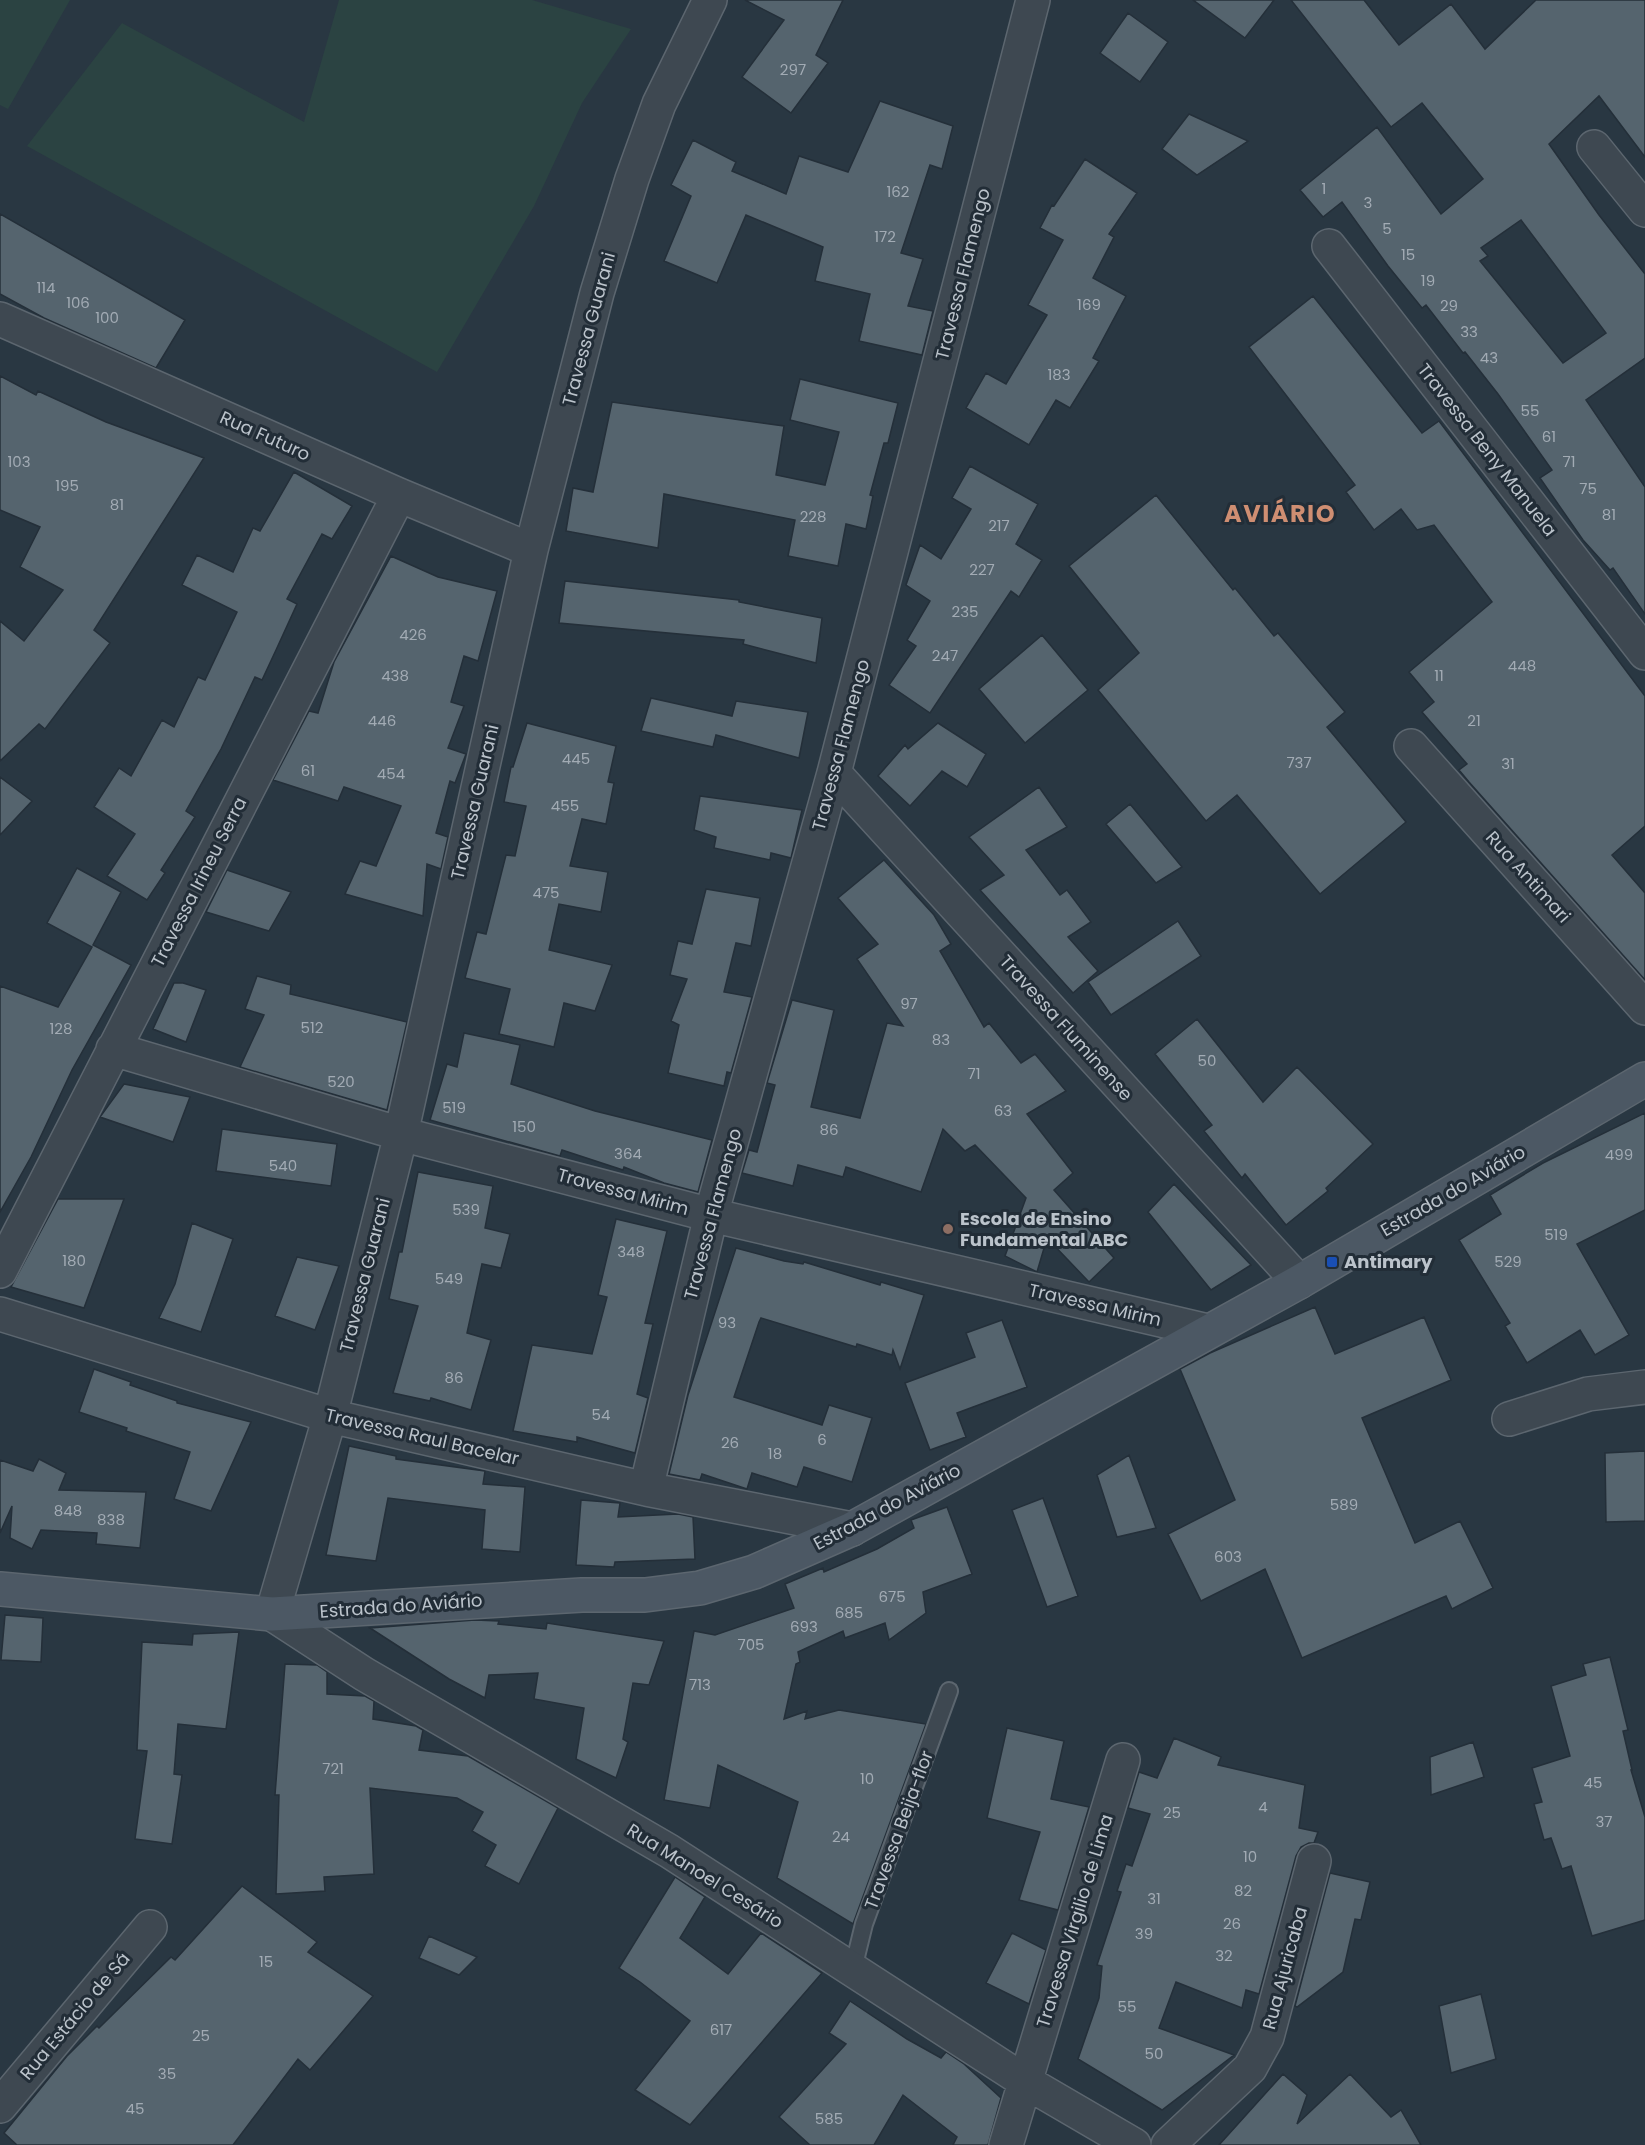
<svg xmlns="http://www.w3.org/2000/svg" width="1645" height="2145" font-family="Poppins,sans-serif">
	<rect width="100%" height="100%" fill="#293742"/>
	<path fill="#2b4342" d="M 0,0 L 70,0 L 8,109 L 0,105 Z
		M 339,0 L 532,0 L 631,29 L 582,103 L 534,206 L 437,372 L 27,146 L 122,23 L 304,122 Z"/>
	<path fill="#55646e" stroke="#242f39" stroke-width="1.5" fill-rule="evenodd" d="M 745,0 L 843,0 L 816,55 L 828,63 L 791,113 L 742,77 L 784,20 Z
		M 1193,0 L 1274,0 L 1245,38 Z
		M 1291,0 L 1364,0 L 1399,45 L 1451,4 L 1485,49 L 1536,0 L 1645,0 L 1645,157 L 1599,96 L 1549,144 L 1599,215 L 1645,274 L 1645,358 L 1586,400 L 1645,487 L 1645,614 L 1613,568 L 1610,570 L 1583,540 L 1540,478 L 1552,470 L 1498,394 L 1465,352 L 1463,353 L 1426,305 L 1422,308 L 1388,266 L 1342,202 L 1323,217 L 1300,190 L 1377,127 L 1441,214 L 1483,179 L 1422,103 L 1391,127 ZM 1521,220 L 1606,333 L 1563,363 L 1480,261 L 1488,256 L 1481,248 Z
		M 1128,13 L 1168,42 L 1140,82 L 1100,53 Z
		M 880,101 L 953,126 L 942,169 L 930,165 L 901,253 L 923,259 L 908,306 L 933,311 L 922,355 L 859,341 L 870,294 L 815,281 L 823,247 L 746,215 L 717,283 L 664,261 L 691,196 L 671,185 L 693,140 L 736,162 L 732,171 L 786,194 L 799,156 L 848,172 Z
		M 1189,114 L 1248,141 L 1197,175 L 1162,149 Z
		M 1085,159 L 1137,193 L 1109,234 L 1114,237 L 1093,278 L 1126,296 L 1093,358 L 1099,361 L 1070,408 L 1056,400 L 1029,445 L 966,408 L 986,373 L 1006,384 L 1047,315 L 1028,305 L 1063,240 L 1040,228 L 1052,205 L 1054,206 Z
		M 0,214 L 185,320 L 156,368 L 44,318 L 0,294 Z
		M 1313,296 L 1422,433 L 1439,421 L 1645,696 L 1645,826 L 1612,855 L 1645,893 L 1645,980 L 1469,782 L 1459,770 L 1467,764 L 1422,712 L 1434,702 L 1409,672 L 1492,602 L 1434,525 L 1417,530 L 1401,509 L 1374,530 L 1346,492 L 1355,485 L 1249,347 Z
		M 0,376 L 36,395 L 38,391 L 106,422 L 204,458 L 94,630 L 110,643 L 45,729 L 39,724 L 0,761 L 0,621 L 24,641 L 63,590 L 20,567 L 40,527 L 0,510 Z
		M 800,379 L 898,403 L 888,443 L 884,443 L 870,495 L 873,496 L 866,529 L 846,524 L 838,566 L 788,556 L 795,520 L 664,494 L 658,548 L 566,531 L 573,488 L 593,492 L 612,402 L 784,426 L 776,475 L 825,485 L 839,432 L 790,420 Z
		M 970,466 L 1038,504 L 1016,544 L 1042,560 L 1019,597 L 1011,591 L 930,713 L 889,685 L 916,646 L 907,640 L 930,601 L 906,585 L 920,545 L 941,559 L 971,509 L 952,498 Z
		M 294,472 L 352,506 L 332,539 L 322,534 L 287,599 L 297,604 L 276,650 L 262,680 L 255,677 L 221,749 L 186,811 L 195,817 L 161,870 L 165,873 L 147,900 L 107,876 L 135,834 L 94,807 L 119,768 L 131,776 L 162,720 L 174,727 L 198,677 L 205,680 L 237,612 L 182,585 L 197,555 L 233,572 L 253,528 L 260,531 Z
		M 1156,495 L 1233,590 L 1235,588 L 1274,636 L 1278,633 L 1345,712 L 1327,727 L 1406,822 L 1320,894 L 1237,795 L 1206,821 L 1098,690 L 1139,653 L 1069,566 Z
		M 391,556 L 438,577 L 497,591 L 478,661 L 464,656 L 451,702 L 464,706 L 448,748 L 466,754 L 455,783 L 450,781 L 436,833 L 448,837 L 441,869 L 427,864 L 423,916 L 345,894 L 360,861 L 376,866 L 401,806 L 344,787 L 338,801 L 273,780 L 309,711 L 318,713 L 334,662 Z
		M 565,581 L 739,600 L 739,602 L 822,618 L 816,663 L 743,644 L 744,640 L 559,623 Z
		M 1042,635 L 1088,690 L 1025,743 L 979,689 Z
		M 651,698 L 732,716 L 736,701 L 808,712 L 799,758 L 716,735 L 713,747 L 641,731 Z
		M 527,723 L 616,746 L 608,782 L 614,783 L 606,824 L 582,819 L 570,866 L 608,872 L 601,912 L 559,904 L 549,950 L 612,965 L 595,1011 L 564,1003 L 554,1047 L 499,1034 L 510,989 L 465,978 L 477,932 L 486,934 L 506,855 L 515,856 L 526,806 L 504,802 L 511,767 L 513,767 Z
		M 938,723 L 986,754 L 967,787 L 942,771 L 910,806 L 878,776 L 905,745 L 908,749 Z
		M 0,777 L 32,801 L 0,835 Z
		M 1039,787 L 1067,827 L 1026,850 L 1060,895 L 1067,890 L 1091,922 L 1068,937 L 1098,971 L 1073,993 L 980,890 L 1004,875 L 969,837 Z
		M 700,796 L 802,810 L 791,858 L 771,853 L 770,860 L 714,848 L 716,837 L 694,830 Z
		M 1130,804 L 1182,867 L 1156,883 L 1106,824 Z
		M 884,860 L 934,915 L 951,944 L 940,951 L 984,1027 L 989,1023 L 1021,1063 L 1035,1054 L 1066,1091 L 1027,1114 L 1073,1173 L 1054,1190 L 1114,1258 L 1089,1282 L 1047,1238 L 1037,1272 L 1005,1256 L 1026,1198 L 975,1145 L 965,1151 L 943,1129 L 921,1192 L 846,1167 L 843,1177 L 798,1165 L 793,1186 L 742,1173 L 749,1150 L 757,1152 L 775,1085 L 767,1083 L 792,1000 L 834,1010 L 811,1107 L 860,1118 L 887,1023 L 903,1026 L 857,959 L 878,944 L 838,898 Z
		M 77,868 L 121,892 L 93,945 L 131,965 L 72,1070 L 31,1157 L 0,1212 L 0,986 L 58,1007 L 92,947 L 47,923 Z
		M 227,870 L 291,892 L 269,931 L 206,912 Z
		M 706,889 L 760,898 L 751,946 L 736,943 L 724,992 L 752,997 L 731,1073 L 727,1072 L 724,1086 L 668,1073 L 679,1025 L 671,1021 L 687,979 L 670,975 L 678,941 L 692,944 Z
		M 1178,921 L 1201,956 L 1111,1015 L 1088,982 Z
		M 257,976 L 291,985 L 290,994 L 407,1022 L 387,1110 L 240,1067 L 264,1015 L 245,1009 Z
		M 174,983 L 183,983 L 206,990 L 186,1042 L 153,1029 Z
		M 1197,1019 L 1263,1102 L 1297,1067 L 1373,1144 L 1326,1188 L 1328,1191 L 1286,1225 L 1245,1174 L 1242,1178 L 1204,1131 L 1212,1125 L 1155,1054 Z
		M 464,1033 L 520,1045 L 511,1084 L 595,1111 L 712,1140 L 698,1192 L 664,1183 L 624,1167 L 623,1170 L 562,1150 L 560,1156 L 430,1120 L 447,1064 L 457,1067 Z
		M 124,1084 L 190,1097 L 173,1142 L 100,1117 Z
		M 1645,1113 L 1645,1210 L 1577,1244 L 1629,1335 L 1595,1355 L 1580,1330 L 1527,1363 L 1505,1326 L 1510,1323 L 1459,1240 L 1501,1214 L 1490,1195 L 1543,1163 Z
		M 222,1129 L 337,1144 L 331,1186 L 216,1171 Z
		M 418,1172 L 493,1186 L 485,1228 L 510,1234 L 501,1268 L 482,1264 L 467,1333 L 491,1340 L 471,1410 L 431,1398 L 430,1401 L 393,1393 L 418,1306 L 389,1299 L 399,1252 L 402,1252 Z
		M 1174,1184 L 1251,1265 L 1211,1290 L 1148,1212 Z
		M 58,1199 L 124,1199 L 84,1308 L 11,1287 Z
		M 616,1219 L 667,1231 L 645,1323 L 653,1324 L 637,1394 L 648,1398 L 635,1453 L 577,1437 L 577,1442 L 513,1431 L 532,1345 L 592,1354 L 607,1297 L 598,1295 Z
		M 192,1223 L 233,1239 L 201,1332 L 159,1318 L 175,1284 Z
		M 736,1248 L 784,1261 L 803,1264 L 804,1262 L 880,1285 L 881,1282 L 924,1295 L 900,1369 L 893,1350 L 892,1355 L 857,1344 L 856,1347 L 761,1318 L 759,1322 L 734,1397 L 822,1425 L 829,1405 L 872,1418 L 852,1482 L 804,1467 L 797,1487 L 752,1473 L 747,1489 L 702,1474 L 700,1480 L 669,1474 L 688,1395 Z
		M 297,1257 L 339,1266 L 315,1330 L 275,1316 Z
		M 1315,1307 L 1335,1354 L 1424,1317 L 1451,1380 L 1362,1418 L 1415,1543 L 1460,1521 L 1493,1588 L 1452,1609 L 1446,1596 L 1302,1658 L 1265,1569 L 1201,1601 L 1168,1534 L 1235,1500 L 1180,1369 L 1210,1353 Z
		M 1002,1320 L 1027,1387 L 957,1413 L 966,1437 L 930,1450 L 905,1383 L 975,1357 L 966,1333 Z
		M 94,1369 L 131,1382 L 130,1385 L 177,1401 L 177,1403 L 251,1422 L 211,1511 L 174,1499 L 190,1452 L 126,1431 L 127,1428 L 79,1412 Z
		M 349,1446 L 396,1456 L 396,1459 L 485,1471 L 483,1484 L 525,1487 L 520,1552 L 482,1549 L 485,1510 L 388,1498 L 376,1561 L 326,1555 Z
		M 1645,1451 L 1645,1521 L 1606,1522 L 1605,1453 Z
		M 1129,1455 L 1156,1528 L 1117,1537 L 1097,1475 Z
		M 39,1459 L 66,1473 L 59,1490 L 146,1492 L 140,1548 L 96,1544 L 97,1533 L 41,1530 L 32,1549 L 10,1538 L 12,1506 L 0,1533 L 0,1460 L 33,1471 Z
		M 1043,1498 L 1078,1596 L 1047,1607 L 1012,1510 Z
		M 581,1500 L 620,1503 L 618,1517 L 678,1514 L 693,1517 L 695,1559 L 615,1562 L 614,1567 L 576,1565 Z
		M 947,1507 L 972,1574 L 923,1592 L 926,1613 L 889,1640 L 885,1623 L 845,1638 L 843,1631 L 798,1652 L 800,1662 L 796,1664 L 784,1719 L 807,1711 L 805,1719 L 839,1710 L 926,1724 L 853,1924 L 777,1878 L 798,1802 L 718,1765 L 710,1808 L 664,1800 L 694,1631 L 715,1635 L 794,1608 L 785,1584 L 823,1568 L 824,1572 L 877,1549 L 914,1528 L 911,1520 Z
		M 5,1615 L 43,1618 L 41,1662 L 1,1660 Z
		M 475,1620 L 499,1621 L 498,1624 L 546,1629 L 547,1623 L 664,1641 L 649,1685 L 633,1683 L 623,1739 L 628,1742 L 616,1778 L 576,1759 L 584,1708 L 534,1699 L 538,1673 L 489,1675 L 485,1698 L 449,1679 L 370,1628 Z
		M 239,1632 L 226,1729 L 178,1724 L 174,1774 L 182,1775 L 172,1844 L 135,1839 L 147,1751 L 137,1750 L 142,1642 L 192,1645 L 193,1634 Z
		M 1610,1657 L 1628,1730 L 1623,1731 L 1632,1770 L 1631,1770 L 1645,1817 L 1645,1920 L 1592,1936 L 1571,1866 L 1562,1869 L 1551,1838 L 1544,1840 L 1534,1804 L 1542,1802 L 1532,1768 L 1570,1756 L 1551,1686 L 1586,1675 L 1583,1664 Z
		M 285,1664 L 317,1665 L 327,1672 L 327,1694 L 365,1696 L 374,1701 L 373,1719 L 416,1726 L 423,1730 L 419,1750 L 468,1756 L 558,1808 L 519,1884 L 485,1866 L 496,1845 L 472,1831 L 483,1812 L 457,1798 L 370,1788 L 374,1874 L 324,1877 L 325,1891 L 276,1894 L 279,1795 L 275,1795 Z
		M 1007,1728 L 1064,1741 L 1051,1799 L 1089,1807 L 1058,1910 L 1019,1900 L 1040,1832 L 987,1818 Z
		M 1174,1738 L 1221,1757 L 1218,1765 L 1305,1785 L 1299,1828 L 1318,1832 L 1314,1843 L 1309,1843 L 1301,1847 L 1296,1856 L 1259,1994 L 1246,1990 L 1242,2008 L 1176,1982 L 1159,2028 L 1234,2055 L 1162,2110 L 1078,2059 L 1099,1998 L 1102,1966 L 1097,1965 L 1121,1892 L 1117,1891 L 1126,1864 L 1132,1866 L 1150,1814 L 1128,1808 L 1139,1772 L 1157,1778 Z
		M 1473,1742 L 1484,1777 L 1431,1795 L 1430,1757 Z
		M 1330,1873 L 1370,1882 L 1361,1920 L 1355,1919 L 1343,1972 L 1297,2007 L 1295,2006 Z
		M 675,1877 L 705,1897 L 680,1938 L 728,1974 L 761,1933 L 822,1973 L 690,2125 L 635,2090 L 690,2021 L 640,1982 L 619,1968 Z
		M 242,1886 L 317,1942 L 308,1952 L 373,1996 L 310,2070 L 298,2059 L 233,2145 L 17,2145 L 4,2133 L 67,2056 L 97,2026 L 99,2028 L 171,1957 L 175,1960 Z
		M 1012,1933 L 1046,1950 L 1029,2004 L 986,1983 Z
		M 429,1936 L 477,1957 L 459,1975 L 419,1958 Z
		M 1481,1994 L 1496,2059 L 1451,2073 L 1439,2006 Z
		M 850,2001 L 907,2039 L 941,2058 L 946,2052 L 964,2064 L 1001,2098 L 988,2145 L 953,2145 L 957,2137 L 903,2095 L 874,2145 L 810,2145 L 779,2117 L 846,2044 L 829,2033 Z
		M 1283,2074 L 1307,2095 L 1297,2124 L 1350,2074 L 1391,2117 L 1401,2110 L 1421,2145 L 1219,2145 Z"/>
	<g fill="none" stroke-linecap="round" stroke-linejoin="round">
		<defs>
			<path id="lane" d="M 853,1969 L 864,1924 L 949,1691"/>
			<path id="street" d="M 710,0 L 659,104 L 632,179 L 597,293 L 531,550 L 401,1134 L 330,1416 L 272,1614 L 364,1674 L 669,1851 L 1026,2082 L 1134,2145
				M 1594,147 L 1645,210
				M 1329,246 L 1645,653
				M 0,319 L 399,495 L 531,550
				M 1411,746 L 1645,1008
				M 834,773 L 1299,1282
				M 113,1049 L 401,1134 L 711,1215 L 1208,1331
				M 0,1271 L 399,495
				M 0,1314 L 330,1416 L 646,1489 L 852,1529
				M 1509,1419 L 1588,1394 L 1645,1387
				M 646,1489 L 711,1215 L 834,773 L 1033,0
				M 0,2106 L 150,1927
				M 1006,2145 L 1123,1760
				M 1168,2145 L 1250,2068 L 1267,2037 L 1314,1861"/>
			<path id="secondary" d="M 0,1589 L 272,1614 L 582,1595 L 645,1595 L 700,1588 L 754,1572 L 852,1529 L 1299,1282 L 1645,1079"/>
		</defs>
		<use href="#lane" stroke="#5c666f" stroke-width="20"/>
		<use href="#street" stroke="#5c666f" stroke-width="36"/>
		<use href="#secondary" stroke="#5c666f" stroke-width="36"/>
		<use href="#lane" stroke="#3e4851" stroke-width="16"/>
		<use href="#street" stroke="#3e4851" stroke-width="33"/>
		<use href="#secondary" stroke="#4c5864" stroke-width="33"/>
	</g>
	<circle fill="#8d6e63" stroke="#222d37" stroke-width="2" cx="948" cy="1229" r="6"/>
	<rect fill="#1a4fb4" stroke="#222d37" stroke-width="2" x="1326" y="1256" width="12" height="12" rx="3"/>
	<g text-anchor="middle" stroke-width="6" stroke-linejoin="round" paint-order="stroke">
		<g font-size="15" fill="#a2abb4">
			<text x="793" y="75">297</text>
			<text x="1324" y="194">1</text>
			<text x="898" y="197">162</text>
			<text x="1368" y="208">3</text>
			<text x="1387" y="234">5</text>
			<text x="885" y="242">172</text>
			<text x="1408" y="260">15</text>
			<text x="1428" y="286">19</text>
			<text x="46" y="293">114</text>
			<text x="78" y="308">106</text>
			<text x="1089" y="310">169</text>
			<text x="1449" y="311">29</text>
			<text x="107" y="323">100</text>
			<text x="1469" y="337">33</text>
			<text x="1489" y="363">43</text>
			<text x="1059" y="380">183</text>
			<text x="1530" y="416">55</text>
			<text x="1549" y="442">61</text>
			<text x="19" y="467">103</text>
			<text x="1569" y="467">71</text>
			<text x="67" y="491">195</text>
			<text x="1588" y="494">75</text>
			<text x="117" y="510">81</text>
			<text x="1609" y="520">81</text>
			<text x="813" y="522">228</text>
			<text x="999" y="531">217</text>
			<text x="982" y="575">227</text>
			<text x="965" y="617">235</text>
			<text x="413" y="640">426</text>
			<text x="945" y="661">247</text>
			<text x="1522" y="671">448</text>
			<text x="395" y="681">438</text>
			<text x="1439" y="681">11</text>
			<text x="382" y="726">446</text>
			<text x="1474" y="726">21</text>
			<text x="576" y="764">445</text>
			<text x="1299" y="768">737</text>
			<text x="1508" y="769">31</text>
			<text x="308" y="776">61</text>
			<text x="391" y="779">454</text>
			<text x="565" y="811">455</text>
			<text x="546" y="898">475</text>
			<text x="909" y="1009">97</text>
			<text x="312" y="1033">512</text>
			<text x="61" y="1034">128</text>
			<text x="941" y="1045">83</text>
			<text x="1207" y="1066">50</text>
			<text x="974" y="1079">71</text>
			<text x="341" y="1087">520</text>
			<text x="454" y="1113">519</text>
			<text x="1003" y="1116">63</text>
			<text x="524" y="1132">150</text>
			<text x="829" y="1135">86</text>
			<text x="628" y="1159">364</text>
			<text x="1619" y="1160">499</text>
			<text x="283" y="1171">540</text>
			<text x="466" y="1215">539</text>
			<text x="1556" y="1240">519</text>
			<text x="631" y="1257">348</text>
			<text x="74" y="1266">180</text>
			<text x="1508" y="1267">529</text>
			<text x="449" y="1284">549</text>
			<text x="727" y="1328">93</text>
			<text x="454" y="1383">86</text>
			<text x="601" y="1420">54</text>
			<text x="822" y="1445">6</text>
			<text x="730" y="1448">26</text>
			<text x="775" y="1459">18</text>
			<text x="1344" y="1510">589</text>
			<text x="68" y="1516">848</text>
			<text x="111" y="1525">838</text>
			<text x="1228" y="1562">603</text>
			<text x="892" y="1602">675</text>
			<text x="849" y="1618">685</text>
			<text x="804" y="1632">693</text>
			<text x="751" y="1650">705</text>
			<text x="700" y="1690">713</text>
			<text x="333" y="1774">721</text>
			<text x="867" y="1784">10</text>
			<text x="1593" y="1788">45</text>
			<text x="1263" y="1812">4</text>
			<text x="1172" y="1818">25</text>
			<text x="1604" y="1827">37</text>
			<text x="841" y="1842">24</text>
			<text x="1250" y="1862">10</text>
			<text x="1243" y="1896">82</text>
			<text x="1154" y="1904">31</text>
			<text x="1232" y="1929">26</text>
			<text x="1144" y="1939">39</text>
			<text x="1224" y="1961">32</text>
			<text x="266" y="1967">15</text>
			<text x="1127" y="2012">55</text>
			<text x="721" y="2035">617</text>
			<text x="201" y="2041">25</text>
			<text x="1154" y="2059">50</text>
			<text x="167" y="2079">35</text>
			<text x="135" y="2114">45</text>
			<text x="829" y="2124">585</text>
		</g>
		<g font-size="18" fill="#bbc3cb" stroke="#222d37">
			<text transform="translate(963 274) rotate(-76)" y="6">Travessa Flamengo</text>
			<text transform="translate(589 329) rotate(-75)" y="6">Travessa Guarani</text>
			<text transform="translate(265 436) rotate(24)" y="6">Rua Futuro</text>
			<text transform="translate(1487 450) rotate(52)" y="6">Travessa Beny Manuela</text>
			<text transform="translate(841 745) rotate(-75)" y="6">Travessa Flamengo</text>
			<text transform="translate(475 802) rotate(-77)" y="6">Travessa Guarani</text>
			<text transform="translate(1528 877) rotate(48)" y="6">Rua Antimari</text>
			<text transform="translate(199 882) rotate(-63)" y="6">Travessa Irineu Serra</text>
			<text transform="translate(1066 1028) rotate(48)" y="6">Travessa Fluminense</text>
			<text transform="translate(1453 1191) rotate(-30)" y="6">Estrada do Aviário</text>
			<text transform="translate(623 1192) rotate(15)" y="6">Travessa Mirim</text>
			<text transform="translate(713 1214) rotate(-75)" y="6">Travessa Flamengo</text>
			<text transform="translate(365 1275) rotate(-76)" y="6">Travessa Guarani</text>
			<text transform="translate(1095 1305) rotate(13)" y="6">Travessa Mirim</text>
			<text transform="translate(422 1437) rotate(13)" y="6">Travessa Raul Bacelar</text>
			<text transform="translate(887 1507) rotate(-28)" y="6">Estrada do Aviário</text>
			<text transform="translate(401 1606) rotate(-4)" y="6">Estrada do Aviário</text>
			<text transform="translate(899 1830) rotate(-70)" y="6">Travessa Beija-flor</text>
			<text transform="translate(705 1876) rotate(32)" y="6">Rua Manoel Cesário</text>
			<text transform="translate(1075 1921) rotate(-73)" y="6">Travessa Virgilio de Lima</text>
			<text transform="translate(1285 1968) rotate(-75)" y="6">Rua Ajuricaba</text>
			<text transform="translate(75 2016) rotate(-50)" y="6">Rua Estácio de Sá</text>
		</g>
		<g font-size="18" font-weight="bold" fill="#bbc3cb" stroke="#222d37" text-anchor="start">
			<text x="960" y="1225">Escola de Ensino<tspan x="960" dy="21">Fundamental ABC</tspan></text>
			<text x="1344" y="1268">Antimary</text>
		</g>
		<g font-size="24" font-weight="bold" letter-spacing="1.5" fill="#cf8e72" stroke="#222d37">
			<text x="1280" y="522">AVIÁRIO</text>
		</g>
	</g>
</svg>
